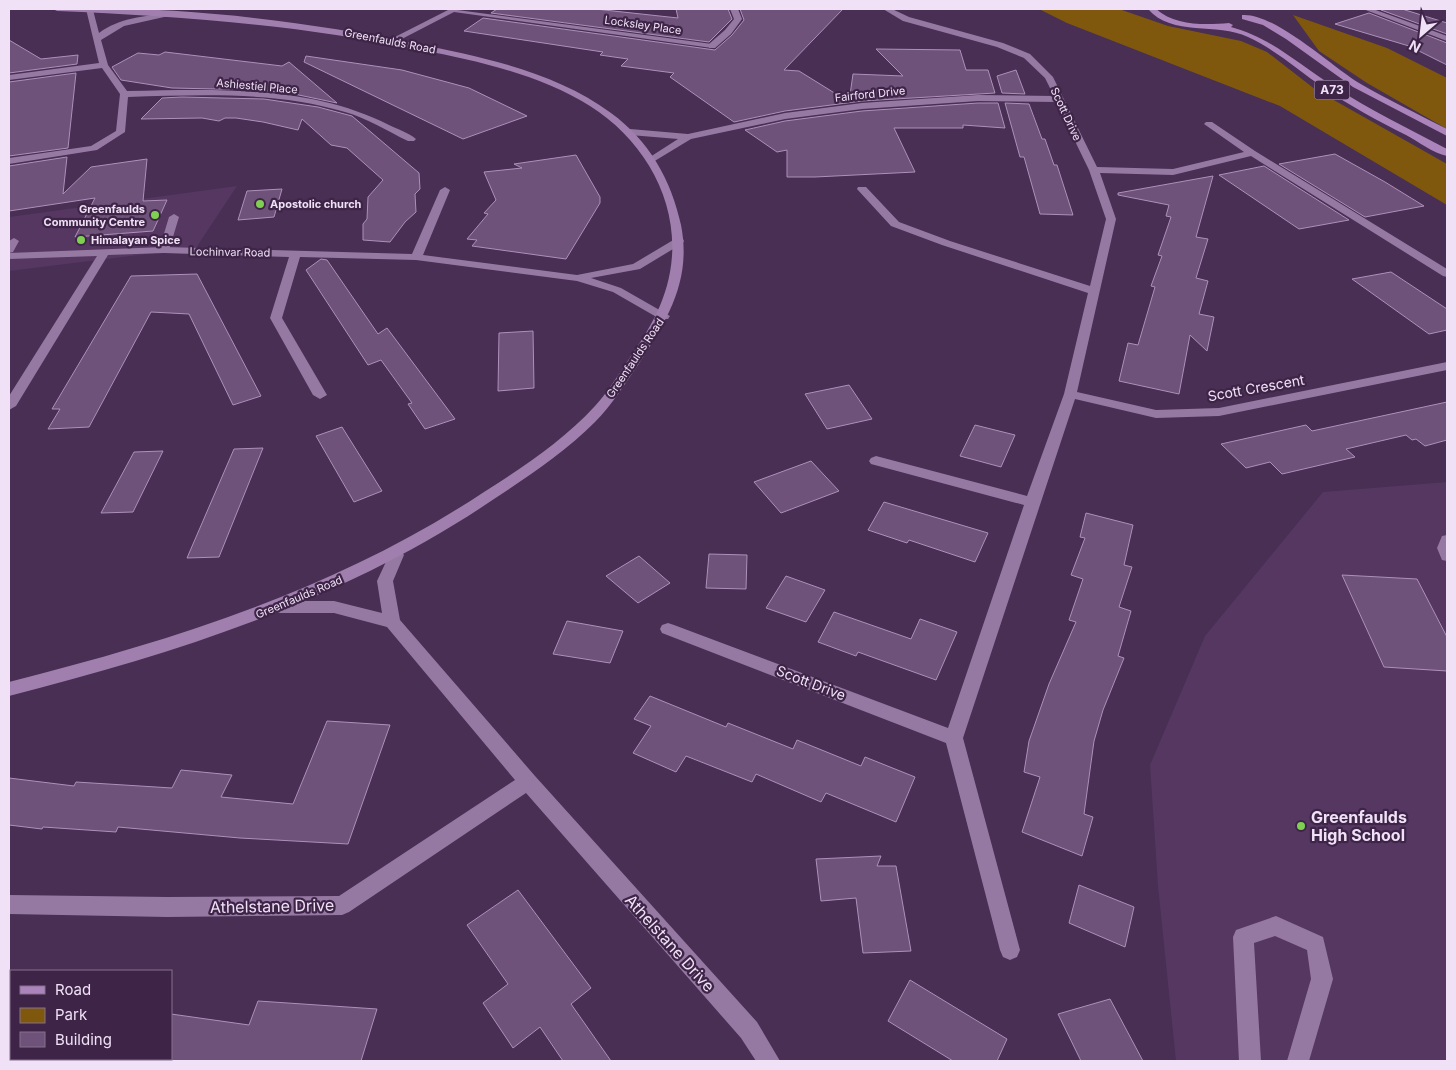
<svg xmlns="http://www.w3.org/2000/svg" width="1456" height="1070" font-family="Inter,sans-serif">
	<rect width="100%" height="100%" fill="#482f53"/>
	<path fill="#553761" d="M 237,186 L 196,248 L 9,271 L 9,217 Z
		M 1447,482 L 1447,1061 L 1176,1061 L 1158,886 L 1150,765 L 1205,636 L 1323,492 Z"/>
	<path fill="#80580d" d="M 1039,9 L 1119,9 L 1168,26 L 1241,41 L 1267,52 L 1316,90 L 1447,164 L 1447,205 L 1280,106 L 1067,23 Z
		M 1293,15 L 1387,48 L 1447,78 L 1447,129 L 1367,83 L 1319,51 Z"/>
	<path fill="#6e5279" stroke="#ae90ba" d="M 497,9 L 595,9 L 678,18 L 676,9 L 728,9 L 732,19 L 709,42 L 491,13 Z
		M 740,9 L 843,9 L 784,70 L 799,71 L 849,102 L 853,74 L 903,76 L 876,49 L 960,50 L 966,70 L 988,70 L 995,93 L 862,101 L 785,111 L 734,122 L 670,77 L 674,73 L 621,66 L 628,59 L 600,55 L 603,52 L 464,31 L 483,18 L 715,50 L 732,35 L 744,20 Z
		M 1384,9 L 1402,9 L 1447,23 L 1447,34 L 1381,10 Z
		M 1369,13 L 1447,43 L 1447,65 L 1409,46 L 1335,24 Z
		M 9,40 L 41,59 L 78,55 L 77,64 L 9,73 Z
		M 165,52 L 282,66 L 289,62 L 337,103 L 294,94 L 261,90 L 172,88 L 121,80 L 112,67 L 138,53 L 159,55 Z
		M 306,56 L 402,70 L 469,88 L 527,116 L 463,139 L 304,62 Z
		M 1016,70 L 1025,94 L 1002,93 L 997,76 Z
		M 76,73 L 68,148 L 9,156 L 9,82 Z
		M 182,97 L 264,99 L 318,107 L 352,116 L 419,173 L 420,189 L 415,194 L 416,212 L 405,222 L 390,242 L 363,240 L 363,224 L 367,219 L 368,197 L 383,180 L 347,148 L 331,145 L 302,119 L 298,130 L 263,122 L 236,118 L 225,118 L 219,121 L 202,118 L 141,119 L 162,98 Z
		M 978,103 L 998,103 L 1005,128 L 963,125 L 963,128 L 894,128 L 915,172 L 815,177 L 787,177 L 787,150 L 777,152 L 745,130 L 785,121 L 862,111 Z
		M 1005,103 L 1029,104 L 1042,139 L 1045,139 L 1054,165 L 1057,165 L 1073,215 L 1040,214 L 1024,157 L 1020,157 Z
		M 1335,154 L 1385,182 L 1424,206 L 1365,217 L 1279,164 Z
		M 576,155 L 600,197 L 600,203 L 566,259 L 472,246 L 477,240 L 467,239 L 488,214 L 484,213 L 496,200 L 484,172 L 522,168 L 514,164 Z
		M 67,157 L 63,194 L 91,167 L 147,159 L 143,201 L 167,200 L 153,231 L 75,237 L 95,198 L 9,211 L 9,166 Z
		M 1264,166 L 1349,220 L 1299,229 L 1219,175 Z
		M 1213,176 L 1196,237 L 1208,239 L 1196,278 L 1208,281 L 1199,314 L 1214,317 L 1207,351 L 1190,335 L 1179,394 L 1119,381 L 1128,343 L 1138,345 L 1155,287 L 1151,286 L 1162,256 L 1158,255 L 1171,217 L 1166,216 L 1169,205 L 1118,195 L 1118,193 Z
		M 282,189 L 274,217 L 238,220 L 247,191 Z
		M 321,259 L 327,260 L 378,334 L 387,328 L 455,419 L 425,429 L 408,404 L 412,403 L 381,360 L 368,365 L 306,270 Z
		M 1391,272 L 1447,309 L 1447,330 L 1429,334 L 1352,279 Z
		M 197,274 L 261,396 L 233,405 L 189,314 L 151,312 L 89,427 L 48,429 L 60,409 L 52,409 L 131,276 Z
		M 533,331 L 534,388 L 498,391 L 499,333 Z
		M 849,385 L 872,419 L 827,429 L 805,394 Z
		M 1447,402 L 1447,440 L 1425,446 L 1416,439 L 1412,440 L 1406,435 L 1346,449 L 1355,457 L 1282,474 L 1270,462 L 1246,468 L 1221,444 L 1306,425 L 1312,431 Z
		M 975,425 L 1015,435 L 1001,467 L 960,456 Z
		M 342,427 L 382,491 L 354,502 L 316,436 Z
		M 263,448 L 219,557 L 187,558 L 234,449 Z
		M 163,451 L 133,512 L 101,513 L 134,452 Z
		M 811,461 L 839,491 L 781,513 L 754,482 Z
		M 884,502 L 988,533 L 975,562 L 909,540 L 907,543 L 868,530 Z
		M 1086,513 L 1133,525 L 1124,565 L 1132,567 L 1119,607 L 1131,611 L 1118,656 L 1124,658 L 1103,710 L 1094,741 L 1084,814 L 1093,817 L 1082,856 L 1022,832 L 1040,777 L 1024,772 L 1029,741 L 1049,684 L 1076,622 L 1069,620 L 1083,579 L 1071,575 L 1085,538 L 1080,537 Z
		M 709,554 L 747,555 L 746,589 L 706,588 Z
		M 639,556 L 670,583 L 638,603 L 606,576 Z
		M 1342,575 L 1417,579 L 1447,637 L 1447,671 L 1384,667 Z
		M 786,576 L 825,590 L 806,622 L 766,608 Z
		M 834,612 L 911,639 L 920,619 L 957,632 L 936,680 L 858,652 L 856,656 L 818,642 Z
		M 567,621 L 623,631 L 610,663 L 553,654 Z
		M 650,696 L 726,727 L 728,723 L 793,749 L 797,740 L 861,766 L 865,757 L 915,777 L 896,822 L 826,793 L 821,802 L 756,774 L 752,782 L 686,756 L 676,772 L 633,753 L 651,726 L 634,719 Z
		M 327,721 L 390,725 L 348,844 L 240,838 L 118,827 L 116,832 L 43,827 L 42,829 L 9,825 L 9,778 L 74,786 L 76,782 L 172,788 L 181,770 L 232,775 L 221,797 L 293,804 Z
		M 881,856 L 877,866 L 896,866 L 911,951 L 863,953 L 856,898 L 821,901 L 816,859 Z
		M 1079,885 L 1134,907 L 1125,947 L 1069,923 Z
		M 518,890 L 591,988 L 571,1004 L 611,1061 L 563,1061 L 540,1027 L 513,1048 L 483,1003 L 508,984 L 467,925 Z
		M 910,980 L 1007,1039 L 997,1061 L 953,1061 L 888,1021 Z
		M 1110,999 L 1143,1061 L 1081,1061 L 1058,1014 Z
		M 258,1001 L 377,1009 L 361,1061 L 171,1061 L 171,1014 L 249,1025 Z"/>
	<g fill="none" stroke-linecap="round" stroke-linejoin="round">
		<path fill="#9679a2" fill-rule="evenodd" d="M 730,9 L 738,9 L 742,19 L 731,34 L 715,48 L 709,48 L 709,44 L 725,30 L 734,19 Z
			M 174,214 L 179,217 L 169,250 L 168,252 L 160,252 L 159,250 L 169,217 Z
			M 14,238 L 19,241 L 13,252 L 9,253 L 9,241 Z
			M 1447,535 L 1447,561 L 1442,560 L 1437,548 L 1442,536 Z
			M 1276,916 L 1323,937 L 1333,979 L 1309,1061 L 1287,1061 L 1311,979 L 1307,950 L 1275,936 L 1254,943 L 1261,1061 L 1239,1061 L 1233,937 L 1236,930 Z"/>
		<path fill="#9679a2" fill-rule="evenodd" d="M 86,9 L 93,10 L 99,33 C 119,18 145,16 169,13 L 173,15 L 124,26 L 101,40 L 108,65 L 127,91 C 215,90 308,84 389,125 C 397,129 409,133 416,139 L 414,141 L 408,141 C 387,131 367,118 345,112 C 275,91 200,95 128,97 L 125,132 L 97,150 L 9,164 L 9,158 L 91,146 L 116,131 L 120,94 L 102,68 L 9,80 L 9,75 L 99,63 Z
			M 450,9 L 712,44 L 716,46 L 712,48 L 454,12 L 396,42 L 389,40 Z
			M 883,9 L 892,9 L 909,17 L 1003,43 L 1030,54 L 1053,77 L 1097,167 L 1173,169 L 1244,152 L 1204,124 L 1206,122 L 1212,122 L 1255,151 L 1447,269 L 1447,277 L 1443,276 L 1251,156 L 1173,175 L 1100,173 L 1116,219 L 1077,392 L 1156,410 L 1219,408 L 1447,362 L 1447,370 L 1219,416 L 1156,418 L 1075,399 L 963,738 L 1020,950 L 1017,957 L 1010,960 L 1003,957 L 1000,950 L 946,743 L 662,633 L 660,629 L 662,625 L 668,623 L 674,625 L 948,728 L 1024,505 L 871,464 L 869,461 L 871,458 L 876,456 L 1027,496 L 1064,394 L 1088,293 L 942,245 L 891,226 L 857,189 L 858,187 L 866,187 L 899,222 L 950,241 L 1090,286 L 1106,219 L 1089,170 L 1056,102 L 978,101 L 862,109 L 785,119 L 691,139 L 653,162 L 650,161 L 650,157 L 678,139 L 630,135 L 625,132 L 630,129 L 688,134 L 785,113 L 862,103 L 978,95 L 1054,96 L 1045,78 L 1024,58 L 997,47 L 903,21 Z
			M 1363,9 L 1373,9 L 1447,36 L 1447,41 Z
			M 445,187 L 450,190 L 423,255 L 577,275 L 633,264 L 675,239 L 683,239 L 684,241 L 683,243 L 640,269 L 591,278 L 621,288 L 670,316 L 668,319 L 660,319 L 613,292 L 577,281 L 416,260 L 300,257 L 282,318 L 327,395 L 320,399 L 313,395 L 270,318 L 289,257 L 164,253 L 108,255 L 16,406 L 9,410 L 9,396 L 97,256 L 9,259 L 9,253 L 164,247 L 412,254 L 440,190 Z
			M 396,550 L 401,551 L 404,555 L 393,581 L 400,620 L 535,776 L 757,1022 L 780,1061 L 756,1061 L 741,1038 L 526,793 L 349,912 L 342,915 L 167,917 L 9,914 L 9,895 L 167,897 L 339,896 L 515,780 L 387,627 L 334,613 L 280,613 L 274,611 L 272,607 L 274,603 L 280,601 L 334,601 L 382,613 L 377,581 L 391,551 Z"/>
		<path fill="#a07fae" fill-rule="evenodd" d="M 53,9 C 172,5 301,20 417,44 C 483,57 556,72 611,113 C 649,141 671,179 681,225 C 692,281 667,320 638,365 C 624,385 612,405 595,422 C 565,452 529,476 494,499 C 347,599 180,652 9,696 L 9,682 C 178,639 337,589 484,492 C 523,467 563,441 595,406 C 607,393 617,377 627,362 C 650,329 669,298 672,256 C 676,195 641,138 590,106 C 540,75 479,61 421,50 C 301,25 179,16 57,11 Z"/>
		<path fill="#aa84ba" fill-rule="evenodd" d="M 1148,9 L 1156,9 C 1175,26 1205,25 1229,23 L 1233,25 L 1231,27 C 1272,38 1298,64 1333,86 C 1370,110 1409,129 1447,149 L 1447,156 C 1433,153 1419,142 1406,135 C 1378,121 1350,106 1324,88 C 1299,71 1276,50 1248,37 C 1217,22 1172,37 1148,9 Z
			M 1242,15 C 1274,12 1332,67 1359,83 C 1388,100 1418,114 1447,129 L 1447,136 L 1353,87 L 1286,39 L 1263,25 L 1242,19 Z"/>
	</g>
	<g fill="#7fd052" stroke="#3e2548" stroke-width="2">
		<circle cx="260" cy="204" r="5"/>
		<circle cx="155" cy="215" r="5"/>
		<circle cx="81" cy="240" r="5"/>
		<circle cx="1301" cy="826" r="5"/>
	</g>
	<g text-anchor="middle" stroke-width="4.5" stroke-linejoin="round" paint-order="stroke">
		<g font-size="11" fill="#f0e1f7" stroke="#3e2548">
			<text transform="translate(643 25) rotate(8)" y="4">Locksley Place</text>
			<text transform="translate(390 41) rotate(11)" y="4">Greenfaulds Road</text>
			<text transform="translate(257 86) rotate(5)" y="4">Ashiestiel Place</text>
			<text transform="translate(870 94) rotate(-6)" y="4">Fairford Drive</text>
			<text transform="translate(1066 114) rotate(65)" y="4">Scott Drive</text>
			<text transform="translate(230 252) rotate(1)" y="4">Lochinvar Road</text>
			<text transform="translate(635 358) rotate(-56)" y="4">Greenfaulds Road</text>
			<text transform="translate(299 597) rotate(-23)" y="4">Greenfaulds Road</text>
		</g>
		<g font-size="11" font-weight="bold" fill="#f0e1f7" stroke="#3e2548" text-anchor="start">
			<text x="270" y="208">Apostolic church</text>
			<text x="145" y="213" text-anchor="end">Greenfaulds<tspan x="145" dy="13">Community Centre</tspan></text>
			<text x="91" y="244">Himalayan Spice</text>
		</g>
		<rect fill="#3e2548" stroke="#bba9c2" stroke-width="1" x="1314.5" y="80.5" width="35" height="19" rx="4"/>
		<g font-size="12" font-weight="bold" fill="#f0e1f7">
			<text x="1332" y="94">A73</text>
		</g>
		<g font-size="14" fill="#f0e1f7" stroke="#3e2548">
			<text transform="translate(1256 388) rotate(-10)" y="5">Scott Crescent</text>
			<text transform="translate(811 683) rotate(21)" y="5">Scott Drive</text>
		</g>
		<g font-size="16" font-weight="bold" fill="#f0e1f7" stroke="#3e2548" text-anchor="start">
			<text x="1311" y="823">Greenfaulds<tspan x="1311" dy="18">High School</tspan></text>
		</g>
		<g font-size="16" fill="#f0e1f7" stroke="#3e2548">
			<text transform="translate(272 906) rotate(-1)" y="6">Athelstane Drive</text>
			<text transform="translate(670 943) rotate(48)" y="6">Athelstane Drive</text>
		</g>
	</g>
	<rect width="1456" height="1070" fill="none" stroke="#f0e1f7" stroke-width="20"/>
	<rect x="10" y="970" width="162" height="90" fill="#3e2548" stroke="#85708e"/>
	<rect x="20" y="986" width="25" height="8" fill="#aa84ba" stroke="#85708e"/>
	<text x="55" y="995" font-size="15" fill="#f0e1f7">Road</text>
	<rect x="20" y="1008" width="25" height="15" fill="#80580d" stroke="#85708e"/>
	<text x="55" y="1020" font-size="15" fill="#f0e1f7">Park</text>
	<rect x="20" y="1032" width="25" height="15" fill="#6e5279" stroke="#85708e"/>
	<text x="55" y="1045" font-size="15" fill="#f0e1f7">Building</text>
	<g transform="translate(1421 35) rotate(208)" stroke="#3e2548" stroke-width="4" paint-order="stroke">
	<path d="M0-4L9 19L0 12L-9 19Z" fill="#f0e1f7"/>
	<text y="-8" font-size="14" font-weight="bold" text-anchor="middle" fill="#f0e1f7">N</text>
	</g>
</svg>
